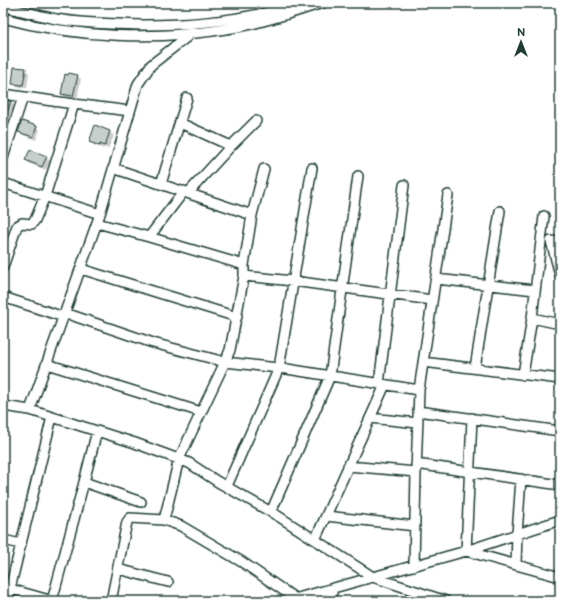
<svg xmlns="http://www.w3.org/2000/svg" width="563" height="604" font-family="'Balsamiq Sans',sans-serif">
	<rect width="100%" height="100%" fill="#fff"/>
	<filter id="ink" filterUnits="userSpaceOnUse"><feTurbulence type="fractalNoise" baseFrequency=".025" numOctaves="2"/><feDisplacementMap in="SourceGraphic" scale="8" xChannelSelector="R" yChannelSelector="G"/><feConvolveMatrix kernelMatrix="1 2 1 2 8 2 1 2 1" color-interpolation-filters="sRGB"/></filter>
	<g filter="url(#ink)">
		<path fill="#0003" d="M 25,69 L 29,73 L 27,88 L 17,87 L 13,83 Z
			M 69,76 L 77,76 L 81,79 L 77,100 L 65,97 L 62,94 Z
			M 3,101 L 11,102 L 14,106 L 11,116 L 3,114 Z
			M 36,127 L 40,130 L 36,140 L 23,135 L 19,131 Z
			M 96,127 L 110,132 L 114,136 L 108,149 L 104,147 L 104,149 L 94,145 L 90,141 Z
			M 46,157 L 50,161 L 46,170 L 30,164 L 26,160 Z
			M 3,354 L 6,357 L 3,365 Z"/>
		<path fill="#c7cfcc" stroke="#1f3d34" d="M 14,67 L 26,68 L 23,85 L 12,84 Z
			M 69,73 L 78,75 L 73,96 L 61,94 L 65,74 L 68,75 Z
			M 3,100 L 11,101 L 4,122 L 3,121 Z
			M 22,121 L 37,126 L 33,137 L 18,132 Z
			M 95,125 L 110,131 L 105,146 L 100,144 L 100,146 L 89,142 Z
			M 30,150 L 47,156 L 42,167 L 25,160 Z"/>
		<g fill="none" stroke-linecap="round" stroke-linejoin="round">
			<defs>
				<path id="minor" d="M 3,6 C 20,11 38,15 56,19 C 85,24 115,24 144,25 C 198,25 249,20 300,3
					M 3,18 C 76,38 158,41 232,28 C 263,23 293,12 323,3
					M 3,94 L 74,104 L 45,196 L 35,220 L 32,224 L 22,223 L 17,226 L 3,267
					M 74,104 L 130,111
					M 180,123 L 231,146
					M 3,158 L 23,97
					M 3,183 L 100,214 L 30,410 L 135,443 L 189,463 L 218,482 L 278,516 L 373,577 L 446,601
					M 161,184 L 187,98
					M 188,193 L 231,146 L 256,121
					M 100,214 L 138,84 L 151,65 L 192,33
					M 252,215 L 264,169
					M 544,216 L 532,318 L 560,324
					M 97,223 L 149,237 L 244,265
					M 149,237 L 184,191
					M 560,242 L 551,241 L 560,275
					M 81,269 L 237,317
					M 244,276 L 293,281 L 432,300
					M 436,279 L 535,290
					M 3,297 L 64,317
					M 65,313 L 153,343 L 225,362 L 230,350 L 244,276 L 244,265 L 252,215 L 113,168
					M 423,362 L 560,379
					M 47,364 L 201,412
					M 475,368 L 500,211
					M 523,375 L 532,318
					M 379,384 L 404,185
					M 3,406 L 30,410
					M 418,411 L 560,431
					M 370,418 L 418,423
					M 472,418 L 466,551 L 560,577
					M 97,431 L 84,482 L 141,502
					M 416,464 L 560,485
					M 348,466 L 416,472 L 419,390
					M 227,486 L 279,368 L 312,168
					M 271,512 L 330,376 L 358,176
					M 326,516 L 415,526
					M 164,520 L 179,459 L 225,362 L 287,369 L 419,390 L 448,195
					M 3,540 L 21,544
					M 315,540 L 385,385
					M 516,565 L 517,534 L 521,479
					M 414,566 L 416,472
					M 118,569 L 168,582
					M 10,589 L 53,601
					M 7,601 L 52,417
					M 52,601 L 84,482
					M 111,601 L 127,522 L 130,518 L 164,520 L 181,526 L 242,562 L 296,599
					M 287,601 L 466,551 L 560,520
					M 330,601 L 333,588"/>
			</defs>
			<use href="#minor" stroke="#1f3d34" stroke-width="12"/>
			<use href="#minor" stroke="#fff" stroke-width="9"/>
		</g>
	</g>
	<rect width="563" height="604" fill="none" stroke="#fff" stroke-width="16"/>
	<rect x="8" y="8" width="547" height="588" fill="none" stroke="#1f3d34" stroke-width="1.5" filter="url(#ink)"/>
	<g transform="translate(521 42)" stroke="#ffffff" stroke-width="3" paint-order="stroke">
	<path d="M0-3L7 15L0 10L-7 15Z" fill="#1f3d34"/>
	<text y="-6" font-size="11" font-weight="bold" text-anchor="middle" fill="#1f3d34">N</text>
	</g>
</svg>
